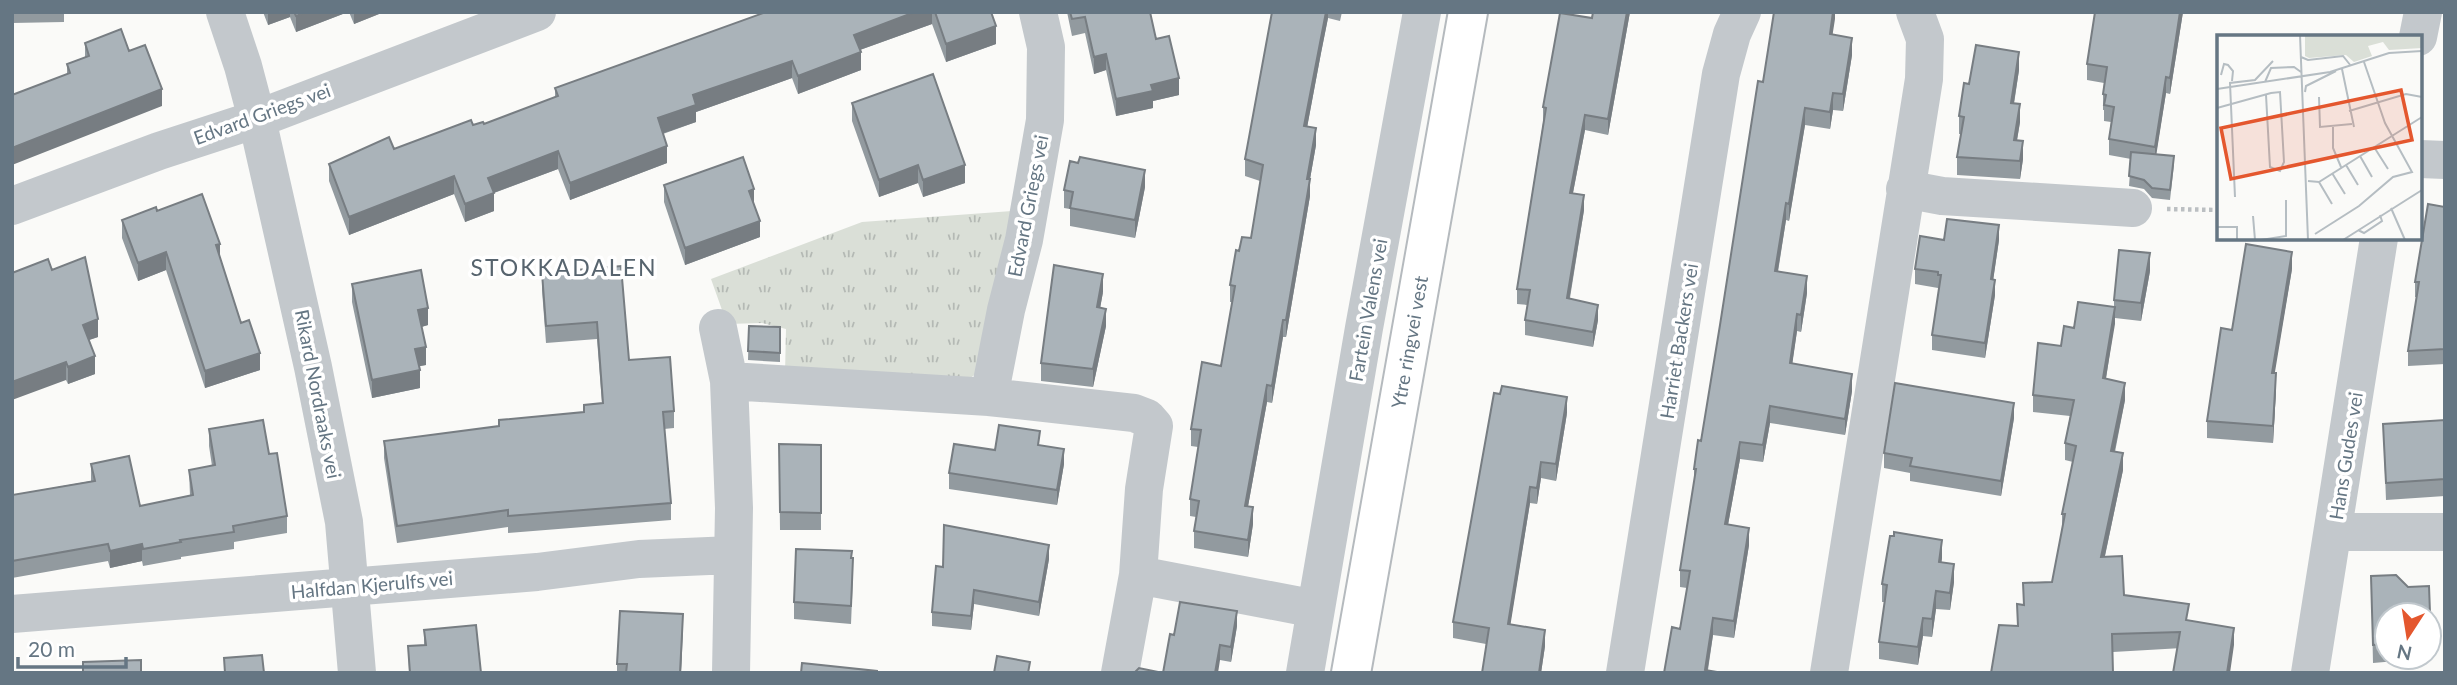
<svg xmlns="http://www.w3.org/2000/svg" width="2457" height="685" font-family="Lato,sans-serif">
	<defs>
		<pattern id="park-tufts" width="24" height="20" patternUnits="userSpaceOnUse" patternTransform="scale(1.75)"><rect width="24" height="20" fill="#dadfd7"/><path d="M3 7l-1-3M5 7V3M7 7l1-3M15 17l-1-3M17 17v-4M19 17l1-3" fill="none" stroke="#b4b9b4"/></pattern>
	</defs>
	<rect width="100%" height="100%" fill="#fafaf8"/>
	<path fill="url(#park-tufts)" d="M 1012,211 L 985,367 L 969,379 L 785,374 L 786,329 L 762,323 L 727,324 L 711,279 L 862,222 Z"/>
	<g fill="none" stroke-linecap="round" stroke-linejoin="round">
		<defs>
			<g id="major">
				<path id="s1" d="M 1351,673 L 1468,12"/>
			</g>
		</defs>
		<use href="#major" stroke="#b5babe" stroke-width="42"/>
		<path stroke="#bbbfc2" stroke-width="4.5" stroke-dasharray="3.5 3.5" stroke-linecap="butt" d="M 2167,209 L 2219,210"/>
		<path stroke="#c3c8cc" stroke-width="38" d="M 225,12 L 243,66 L 257,119 L 313,367 L 344,522 L 357,673
			M 2418,37 L 2423,12
			M 2420,159 L 2445,160
			M 1905,189 L 1942,196 L 2133,208
			M 12,206 L 159,151 L 257,119 L 537,12
			M 718,328 L 729,381 L 734,508 L 731,673
			M 729,381 L 989,397 L 1134,413 L 1147,418 L 1154,426 L 1144,489 L 1138,575 L 1120,673
			M 989,397 L 1006,310 L 1024,240 L 1045,120 L 1046,47 L 1038,12
			M 2334,532 L 2445,532
			M 1138,575 L 1316,609
			M 12,614 L 537,572 L 639,559 L 732,555
			M 1305,673 L 1364,328 L 1422,12
			M 1625,673 L 1721,74 L 1732,34 L 1742,12
			M 1829,673 L 1924,79 L 1925,39 L 1915,12
			M 2310,673 L 2379,238"/>
		<use href="#major" stroke="#fff" stroke-width="38"/>
	</g>
	<path fill="#929a9f" fill-rule="evenodd" d="M 12,12 L 64,12 L 64,22 L 12,23 Z
		M 263,12 L 348,12 L 296,32 L 290,17 L 268,25 Z
		M 349,12 L 384,12 L 354,24 Z
		M 766,12 L 991,12 L 996,44 L 946,62 L 932,24 L 860,50 L 861,70 L 798,94 L 792,78 L 696,112 L 696,122 L 663,134 L 667,163 L 570,200 L 558,169 L 494,193 L 494,211 L 465,222 L 454,194 L 349,235 L 329,181 L 329,164 L 394,149 L 473,125 L 484,124 L 555,97 L 555,88 Z
		M 1067,12 L 1150,12 L 1156,39 L 1179,95 L 1153,101 L 1153,108 L 1116,116 L 1106,70 L 1094,74 L 1085,33 L 1072,36 Z
		M 1272,12 L 1342,12 L 1340,21 L 1328,18 L 1321,53 L 1307,127 L 1316,145 L 1310,179 L 1310,196 L 1286,337 L 1283,337 L 1272,403 L 1267,402 L 1248,506 L 1253,524 L 1248,557 L 1194,548 L 1194,531 L 1196,517 L 1190,516 L 1190,499 L 1198,447 L 1191,446 L 1191,429 L 1221,366 L 1232,302 L 1230,302 L 1230,285 L 1239,251 L 1251,238 L 1260,181 L 1245,176 L 1245,159 Z
		M 1630,12 L 1608,135 L 1585,130 L 1573,193 L 1584,210 L 1570,298 L 1598,320 L 1593,347 L 1525,335 L 1525,320 L 1528,305 L 1517,304 L 1517,289 L 1543,123 L 1543,107 L 1592,18 Z
		M 1835,12 L 1832,35 L 1852,55 L 1843,111 L 1833,110 L 1830,129 L 1805,125 L 1789,221 L 1786,220 L 1778,272 L 1807,293 L 1801,332 L 1797,331 L 1792,364 L 1852,391 L 1845,435 L 1770,423 L 1763,462 L 1740,459 L 1728,525 L 1749,545 L 1734,638 L 1713,635 L 1708,670 L 1664,673 L 1680,629 L 1687,588 L 1680,587 L 1680,570 L 1694,484 L 1694,469 L 1701,441 L 1763,82 Z
		M 2095,12 L 2183,12 L 2170,94 L 2166,93 L 2156,154 L 2174,165 L 2170,200 L 2152,198 L 2144,189 L 2129,186 L 2131,159 L 2109,155 L 2109,139 L 2111,122 L 2104,121 L 2104,110 L 2103,110 L 2103,94 L 2104,83 L 2087,80 L 2087,64 Z
		M 85,43 L 129,51 L 162,106 L 67,75 L 67,64 L 85,57 Z
		M 2019,70 L 2014,104 L 2020,122 L 2017,140 L 2023,159 L 2020,179 L 1957,175 L 1957,157 L 1961,134 L 1959,134 L 1959,116 L 1969,84 Z
		M 852,103 L 965,183 L 923,197 L 918,183 L 879,197 L 852,121 Z
		M 664,185 L 754,204 L 760,237 L 685,265 L 664,202 Z
		M 1145,187 L 1135,238 L 1070,226 L 1070,209 L 1064,208 L 1064,190 Z
		M 2445,207 L 2445,364 L 2408,366 L 2408,351 L 2417,297 L 2415,297 L 2415,282 Z
		M 157,211 L 220,259 L 241,323 L 260,370 L 205,388 L 166,270 L 138,281 L 122,238 L 122,220 Z
		M 1944,240 L 1999,240 L 1993,280 L 1995,295 L 1985,358 L 1932,350 L 1932,335 L 1939,290 L 1938,290 L 1938,288 L 1915,284 L 1915,269 Z
		M 621,266 L 629,360 L 674,411 L 674,428 L 664,429 L 671,503 L 671,520 L 508,533 L 508,527 L 397,543 L 384,458 L 384,441 L 499,426 L 499,420 L 584,412 L 584,405 L 602,403 L 597,339 L 546,343 L 542,290 L 542,273 Z
		M 2292,269 L 2274,373 L 2276,390 L 2273,443 L 2207,438 L 2207,421 L 2232,330 Z
		M 52,270 L 98,337 L 89,340 L 95,374 L 68,384 L 66,380 Z
		M 2150,271 L 2141,321 L 2115,318 L 2106,379 L 2125,400 L 2115,452 L 2123,470 L 2105,556 L 2124,595 L 2189,621 L 2234,645 L 2113,652 L 2017,626 L 2023,605 L 2023,583 L 2052,582 L 2062,528 L 2062,514 L 2073,462 L 2065,460 L 2065,443 L 2070,416 L 2033,412 L 2033,395 L 2061,346 L 2074,328 L 2114,307 L 2114,300 Z
		M 352,284 L 428,325 L 421,327 L 426,365 L 419,366 L 420,388 L 372,398 L 352,302 Z
		M 1103,292 L 1100,308 L 1106,326 L 1093,387 L 1041,381 L 1041,363 Z
		M 749,326 L 780,327 L 780,362 L 748,360 Z
		M 1567,413 L 1556,481 L 1541,478 L 1537,504 L 1530,503 L 1510,624 L 1545,646 L 1541,673 L 1482,673 L 1486,644 L 1453,638 L 1453,622 Z
		M 2014,418 L 2001,496 L 1910,481 L 1910,473 L 1884,468 L 1884,453 Z
		M 2445,420 L 2445,496 L 2386,500 L 2383,424 Z
		M 209,429 L 269,454 L 287,516 L 287,533 L 234,542 L 234,549 L 181,557 L 181,559 L 143,566 L 142,561 L 110,568 L 108,561 L 12,578 L 12,495 L 91,481 L 91,464 L 140,506 L 190,496 L 189,470 L 212,466 L 209,446 Z
		M 779,444 L 821,445 L 821,530 L 780,530 Z
		M 1040,445 L 1064,464 L 1057,505 L 949,489 L 949,473 L 995,450 Z
		M 1942,558 L 1941,563 L 1954,582 L 1950,610 L 1936,609 L 1932,637 L 1923,636 L 1918,665 L 1879,659 L 1879,642 L 1885,602 L 1882,602 L 1882,584 Z
		M 1049,559 L 1039,616 L 974,604 L 971,630 L 932,626 L 932,612 L 943,567 Z
		M 2396,575 L 2408,587 L 2429,586 L 2431,658 L 2373,663 L 2371,576 ZM 2387,615 L 2429,615 L 2429,657 L 2387,657 Z
		M 853,576 L 851,624 L 794,619 L 794,602 Z
		M 1237,626 L 1231,662 L 1220,660 L 1163,673 L 1174,635 Z
		M 424,630 L 481,673 L 409,673 L 408,646 L 424,645 Z
		M 683,632 L 681,673 L 617,673 L 617,664 Z"/>
	<path fill="#777d82" d="M 268,12 L 290,12 L 290,17 L 268,25 Z
		M 307,12 L 348,12 L 296,32 L 296,16 Z
		M 354,12 L 384,12 L 354,24 Z
		M 915,12 L 932,12 L 932,24 L 854,52 L 854,35 Z
		M 1326,12 L 1328,12 L 1328,18 L 1321,53 L 1304,144 L 1304,126 Z
		M 1627,12 L 1630,12 L 1608,135 L 1608,119 Z
		M 1833,12 L 1835,12 L 1835,19 L 1830,51 L 1830,34 Z
		M 2180,12 L 2183,12 L 2170,94 L 2170,78 Z
		M 996,26 L 996,44 L 946,62 L 946,44 Z
		M 1852,38 L 1852,55 L 1843,111 L 1843,94 Z
		M 861,52 L 861,70 L 798,94 L 798,76 Z
		M 2019,52 L 2019,70 L 2011,121 L 2011,103 Z
		M 1106,54 L 1106,70 L 1094,74 L 1094,57 Z
		M 792,61 L 792,78 L 696,112 L 696,122 L 658,135 L 658,118 L 693,95 Z
		M 2166,77 L 2166,93 L 2155,163 L 2155,147 Z
		M 1179,78 L 1179,95 L 1153,101 L 1153,108 L 1116,116 L 1116,99 L 1151,85 Z
		M 162,89 L 162,106 L 12,165 L 12,148 Z
		M 1833,93 L 1833,110 L 1830,129 L 1830,112 Z
		M 2020,104 L 2020,122 L 2014,158 L 2014,140 Z
		M 1805,108 L 1805,125 L 1789,221 L 1789,204 Z
		M 1585,115 L 1585,130 L 1570,208 L 1570,193 Z
		M 1316,128 L 1316,145 L 1307,196 L 1307,179 Z
		M 2023,141 L 2023,159 L 2020,179 L 2020,161 Z
		M 667,146 L 667,163 L 570,200 L 570,183 Z
		M 558,151 L 558,169 L 488,195 L 488,178 Z
		M 918,165 L 918,183 L 879,197 L 879,180 Z
		M 965,165 L 965,183 L 923,197 L 923,180 Z
		M 1145,170 L 1145,187 L 1135,238 L 1135,220 Z
		M 454,176 L 454,194 L 349,235 L 349,217 Z
		M 1310,179 L 1310,196 L 1286,337 L 1286,320 Z
		M 754,189 L 754,206 L 749,191 Z
		M 494,193 L 494,211 L 465,222 L 465,204 Z
		M 1584,195 L 1584,210 L 1567,313 L 1567,298 Z
		M 1786,203 L 1786,220 L 1775,288 L 1775,271 Z
		M 760,221 L 760,237 L 685,265 L 685,248 Z
		M 1999,225 L 1999,240 L 1991,295 L 1991,279 Z
		M 220,244 L 220,261 L 216,245 Z
		M 166,252 L 166,270 L 138,281 L 138,263 Z
		M 2292,252 L 2292,269 L 2272,390 L 2272,373 Z
		M 2150,253 L 2150,271 L 2141,321 L 2141,303 Z
		M 1103,274 L 1103,292 L 1097,325 L 1097,307 Z
		M 1807,276 L 1807,293 L 1801,332 L 1801,315 Z
		M 1995,280 L 1995,295 L 1985,358 L 1985,343 Z
		M 1598,305 L 1598,320 L 1593,347 L 1593,332 Z
		M 2115,307 L 2115,324 L 2103,395 L 2103,378 Z
		M 428,308 L 428,325 L 418,328 L 418,310 Z
		M 1106,309 L 1106,326 L 1093,387 L 1093,369 Z
		M 1797,314 L 1797,331 L 1790,380 L 1790,363 Z
		M 98,319 L 98,337 L 83,342 L 83,325 Z
		M 1283,320 L 1283,337 L 1272,403 L 1272,386 Z
		M 426,347 L 426,365 L 415,367 L 415,349 Z
		M 260,353 L 260,370 L 205,388 L 205,371 Z
		M 95,356 L 95,374 L 68,384 L 68,367 Z
		M 66,362 L 66,380 L 12,400 L 12,382 Z
		M 420,370 L 420,388 L 372,398 L 372,380 Z
		M 2276,373 L 2276,390 L 2273,443 L 2273,426 Z
		M 1852,374 L 1852,391 L 1845,435 L 1845,419 Z
		M 2125,383 L 2125,400 L 2111,468 L 2111,451 Z
		M 1267,385 L 1267,402 L 1245,523 L 1245,506 Z
		M 1567,397 L 1567,413 L 1556,481 L 1556,464 Z
		M 2014,403 L 2014,418 L 2001,496 L 2001,481 Z
		M 1770,406 L 1770,423 L 1763,462 L 1763,445 Z
		M 1740,442 L 1740,459 L 1725,541 L 1725,524 Z
		M 1064,449 L 1064,464 L 1057,505 L 1057,490 Z
		M 2123,453 L 2123,470 L 2101,574 L 2101,557 Z
		M 1541,462 L 1541,478 L 1537,504 L 1537,488 Z
		M 1530,487 L 1530,503 L 1508,640 L 1508,624 Z
		M 1253,507 L 1253,524 L 1248,557 L 1248,540 Z
		M 1749,528 L 1749,545 L 1734,638 L 1734,621 Z
		M 1942,540 L 1942,558 L 1939,580 L 1939,562 Z
		M 142,544 L 142,561 L 110,568 L 110,551 Z
		M 1049,545 L 1049,559 L 1039,616 L 1039,602 Z
		M 1954,564 L 1954,582 L 1950,610 L 1950,593 Z
		M 974,590 L 974,604 L 971,630 L 971,616 Z
		M 1936,591 L 1936,609 L 1932,637 L 1932,619 Z
		M 1237,611 L 1237,626 L 1231,662 L 1231,647 Z
		M 683,614 L 681,673 L 680,673 Z
		M 1713,618 L 1713,635 L 1707,673 L 1705,673 Z
		M 1923,618 L 1923,636 L 1918,665 L 1918,647 Z
		M 2234,628 L 2234,645 L 2230,673 L 2227,673 Z
		M 1545,630 L 1545,646 L 1541,673 L 1539,673 Z
		M 1220,645 L 1220,660 L 1218,673 L 1215,673 Z"/>
	<path fill="#aab3b9" stroke="#777d82" stroke-width="2" d="M 294,12 L 307,12 L 296,16 Z
		M 766,12 L 915,12 L 854,35 L 861,52 L 798,76 L 792,61 L 693,95 L 696,105 L 658,118 L 667,146 L 570,183 L 558,151 L 488,178 L 494,193 L 465,204 L 454,176 L 349,217 L 329,164 L 389,137 L 394,149 L 471,120 L 473,125 L 483,122 L 484,124 L 558,96 L 555,88 Z
		M 935,12 L 991,12 L 996,26 L 946,44 Z
		M 1070,12 L 1150,12 L 1156,39 L 1169,36 L 1179,78 L 1151,85 L 1153,91 L 1116,99 L 1106,54 L 1094,57 L 1085,17 L 1072,19 Z
		M 1272,12 L 1326,12 L 1304,126 L 1316,128 L 1307,179 L 1310,179 L 1286,320 L 1283,320 L 1272,386 L 1267,385 L 1245,506 L 1253,507 L 1248,540 L 1194,531 L 1199,501 L 1190,499 L 1201,430 L 1191,429 L 1202,362 L 1221,366 L 1235,286 L 1230,285 L 1236,250 L 1239,251 L 1242,237 L 1251,238 L 1263,165 L 1245,159 Z
		M 1593,12 L 1627,12 L 1608,119 L 1585,115 L 1570,193 L 1584,195 L 1567,298 L 1598,305 L 1593,332 L 1525,320 L 1530,290 L 1517,289 L 1546,108 L 1543,107 L 1560,13 L 1592,18 Z
		M 1774,12 L 1833,12 L 1830,34 L 1852,38 L 1843,94 L 1833,93 L 1830,112 L 1805,108 L 1789,204 L 1786,203 L 1775,271 L 1807,276 L 1801,315 L 1797,314 L 1790,363 L 1852,374 L 1845,419 L 1770,406 L 1763,445 L 1740,442 L 1725,524 L 1749,528 L 1734,621 L 1713,618 L 1705,670 L 1723,673 L 1664,673 L 1672,627 L 1680,629 L 1690,571 L 1680,570 L 1696,469 L 1694,469 L 1698,440 L 1701,441 L 1720,325 L 1758,81 L 1763,82 Z
		M 2095,12 L 2180,12 L 2170,78 L 2166,77 L 2155,147 L 2109,139 L 2114,107 L 2104,105 L 2106,95 L 2103,94 L 2107,67 L 2087,64 Z
		M 121,29 L 129,51 L 145,45 L 162,89 L 12,148 L 12,95 L 70,73 L 67,64 L 89,56 L 85,43 Z
		M 1976,45 L 2019,52 L 2011,103 L 2020,104 L 2014,140 L 2023,141 L 2020,161 L 1957,157 L 1964,117 L 1959,116 L 1964,83 L 1969,84 Z
		M 933,74 L 965,165 L 923,180 L 918,165 L 879,180 L 852,103 Z
		M 2131,152 L 2174,156 L 2170,190 L 2152,188 L 2144,180 L 2129,176 Z
		M 743,157 L 754,189 L 749,191 L 760,221 L 685,248 L 664,185 Z
		M 1080,157 L 1145,170 L 1135,220 L 1070,208 L 1073,192 L 1064,190 L 1070,161 L 1078,163 Z
		M 202,194 L 220,244 L 216,245 L 241,323 L 249,320 L 260,353 L 205,371 L 166,252 L 138,263 L 122,220 L 156,207 L 157,211 Z
		M 2428,204 L 2445,207 L 2445,349 L 2408,351 L 2419,282 L 2415,282 Z
		M 1947,219 L 1999,225 L 1991,279 L 1995,280 L 1985,343 L 1932,335 L 1941,275 L 1938,275 L 1938,272 L 1915,269 L 1920,236 L 1944,240 Z
		M 2246,244 L 2292,252 L 2272,373 L 2276,373 L 2273,426 L 2207,421 L 2221,328 L 2232,330 Z
		M 2119,250 L 2150,253 L 2141,303 L 2114,300 Z
		M 85,257 L 98,319 L 83,325 L 95,356 L 68,367 L 66,362 L 12,382 L 12,273 L 48,259 L 52,270 Z
		M 1054,265 L 1103,274 L 1097,307 L 1106,309 L 1093,369 L 1041,363 Z
		M 621,266 L 629,360 L 670,357 L 674,411 L 663,412 L 671,503 L 508,516 L 508,510 L 397,526 L 384,441 L 499,426 L 499,420 L 584,412 L 584,405 L 603,403 L 597,322 L 546,326 L 542,273 Z
		M 421,270 L 428,308 L 418,310 L 426,347 L 415,349 L 420,370 L 372,380 L 352,284 Z
		M 2078,302 L 2115,307 L 2103,378 L 2125,383 L 2111,451 L 2123,453 L 2101,557 L 2122,556 L 2124,595 L 2189,604 L 2186,620 L 2234,628 L 2227,673 L 2173,673 L 2180,632 L 2112,634 L 2113,673 L 1991,673 L 1999,625 L 2018,626 L 2017,604 L 2024,605 L 2023,583 L 2052,582 L 2065,514 L 2062,514 L 2076,446 L 2065,443 L 2074,400 L 2033,395 L 2038,343 L 2061,346 L 2064,326 L 2074,328 Z
		M 749,326 L 780,327 L 780,353 L 748,351 Z
		M 1895,383 L 2014,403 L 2001,481 L 1910,466 L 1912,458 L 1884,453 Z
		M 1502,386 L 1567,397 L 1556,464 L 1541,462 L 1537,488 L 1530,487 L 1508,624 L 1545,630 L 1539,673 L 1482,673 L 1489,628 L 1453,622 L 1494,393 L 1500,394 Z
		M 263,420 L 269,454 L 277,453 L 287,516 L 233,526 L 234,532 L 180,540 L 181,542 L 143,549 L 142,544 L 110,551 L 108,544 L 12,561 L 12,495 L 95,481 L 91,464 L 129,456 L 140,506 L 193,495 L 189,470 L 215,465 L 209,429 Z
		M 2445,420 L 2445,479 L 2386,483 L 2383,424 Z
		M 999,425 L 1040,431 L 1038,445 L 1064,449 L 1057,490 L 949,473 L 954,444 L 995,450 Z
		M 779,444 L 821,445 L 821,513 L 780,512 Z
		M 944,525 L 1049,545 L 1039,602 L 974,590 L 971,616 L 932,612 L 936,566 L 943,567 Z
		M 1894,532 L 1942,540 L 1939,562 L 1954,564 L 1950,593 L 1936,591 L 1932,619 L 1923,618 L 1918,647 L 1879,642 L 1887,585 L 1882,584 L 1890,536 L 1894,536 Z
		M 796,549 L 852,551 L 851,558 L 853,558 L 851,606 L 794,602 Z
		M 2396,575 L 2408,587 L 2429,586 L 2431,640 L 2429,641 L 2429,615 L 2387,615 L 2387,644 L 2373,645 L 2371,576 Z
		M 1180,602 L 1237,611 L 1231,647 L 1220,645 L 1215,673 L 1134,673 L 1139,668 L 1163,673 L 1170,634 L 1174,635 Z
		M 620,611 L 683,614 L 680,673 L 626,673 L 627,664 L 617,664 Z
		M 476,625 L 481,673 L 410,673 L 408,646 L 426,645 L 424,630 Z
		M 262,655 L 264,673 L 225,673 L 224,658 Z
		M 997,656 L 1030,662 L 1028,673 L 994,673 Z
		M 141,660 L 141,673 L 83,673 L 83,662 Z
		M 802,663 L 877,671 L 877,673 L 801,673 Z"/>
	<g text-anchor="middle" stroke-width="7" stroke-linejoin="round" paint-order="stroke">
		<g font-size="19" fill="#657683" stroke="#fff">
			<text transform="translate(262 114) rotate(-20)" y="7">Edvard Griegs vei</text>
			<text transform="translate(1028 206) rotate(-79)" y="7">Edvard Griegs vei</text>
			<text transform="translate(1368 310) rotate(-80)" y="7">Fartein Valens vei</text>
			<text transform="translate(1679 341) rotate(-81)" y="7">Harriet Backers vei</text>
			<text dy="7" stroke="none"><textPath href="#s1" startOffset="336">Ytre ringvei vest</textPath></text>
			<text transform="translate(318 394) rotate(79)" y="7">Rikard Nordraaks vei</text>
			<text transform="translate(2346 456) rotate(-81)" y="7">Hans Gudes vei</text>
			<text transform="translate(372 585) rotate(-5)" y="7">Halfdan Kjerulfs vei</text>
		</g>
		<g font-size="23" letter-spacing="2" fill="#57646e" stroke="#fff">
			<text x="564" y="276">STOKKADALEN</text>
		</g>
	</g>
	<g transform="translate(2217 35)">
		<rect width="205" height="205" fill="#fafaf8"/>
		<path d="M 88,0 L 205,0 L 205,13 L 172,15 L 166,7 L 151,11 L 155,21 L 137,27 L 129,20 L 92,23 L 88,21 Z" fill="#dadfd7"/>
		<path fill="none" stroke="#b5bdc2" stroke-width="2" d="M 83,0 L 91,205M 84,22 L 91,25 L 126,21 L 134,31M 125,34 L 137,92M 4,40 L 7,29 L 11,30 L 16,36 L 15,46M 48,47 L 54,33 L 77,32 L 84,37M 0,54 L 113,37 L 172,18 L 205,16M 88,57 L 89,51 L 119,36M 102,62 L 103,92 L 135,89M 0,73 L 54,58 L 63,57 L 67,127 L 63,136 L 53,132 L 49,60M 132,76 L 189,59 L 205,62M 116,92 L 116,113 L 124,132M 157,112 L 171,134M 143,121 L 155,142M 129,130 L 141,150M 115,138 L 128,159M 91,146 L 102,147 L 205,82M 102,147 L 115,169M 18,162 L 13,48 L 38,45 L 56,26M 174,173 L 188,205M 36,181 L 38,205M 0,192 L 20,192 L 20,205M 141,195 L 147,198 L 165,186 L 163,180M 98,199 L 142,171 L 176,142 L 195,137 L 168,88 L 147,27M 44,205 L 69,201 L 69,165M 126,205 L 205,155"/>
		<path fill="#e4572e" fill-opacity="0.15" stroke="#e4572e" stroke-width="3.5" d="M 184,55 L 195,105 L 14,144 L 4,93 Z"/>
		<rect width="205" height="205" fill="none" stroke="#657683" stroke-width="3.5"/>
	</g>
	<rect width="2457" height="685" fill="none" stroke="#657683" stroke-width="28"/>
	<g transform="translate(2408 636) rotate(192)"><circle r="33" fill="#ffffff" stroke="#c1c8cd" stroke-width="2"/>
	<path d="M0-5L12 26L0 18L-12 26Z" fill="#e4572e"/>
	<text y="-10" font-size="19" font-weight="bold" text-anchor="middle" fill="#657683">N</text>
	</g>
	<path d="M18 657v10h108v-10" fill="none" stroke="#657683" stroke-width="3.5"/>
	<text x="28" y="657" font-size="21" fill="#657683" stroke="#ffffff" stroke-width="5" paint-order="stroke">20 m</text>
</svg>
